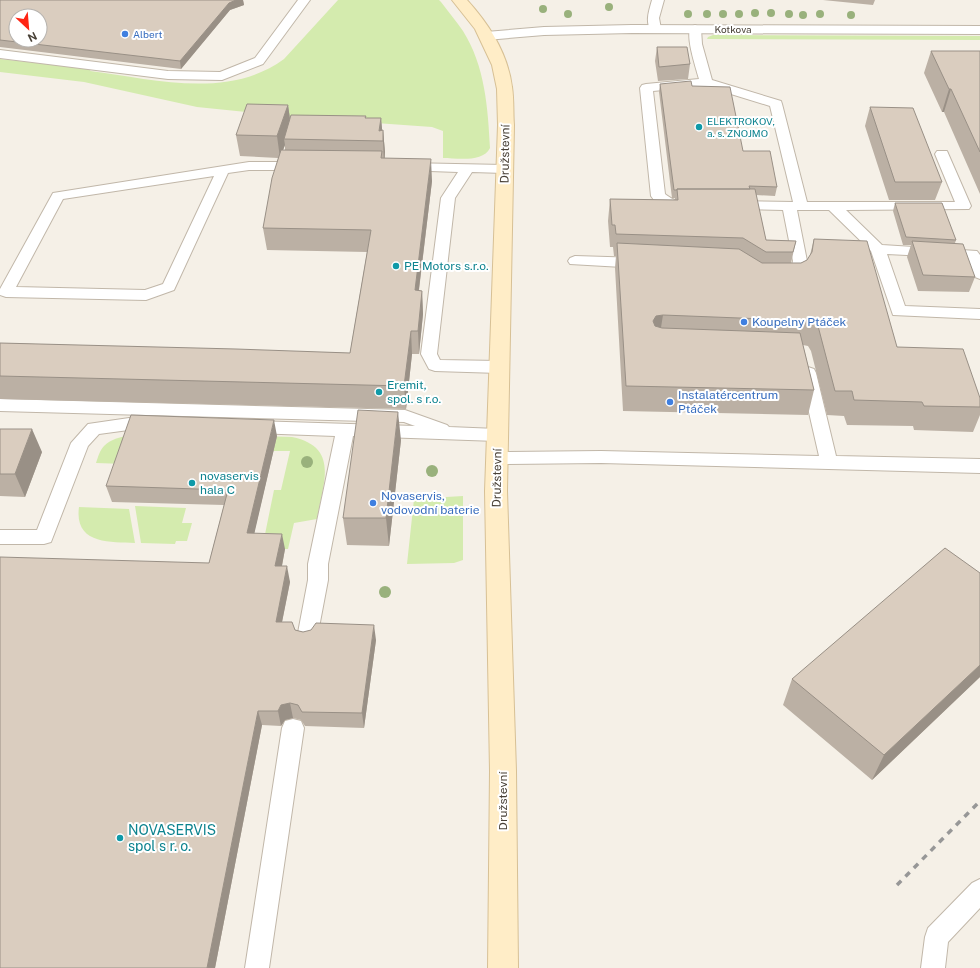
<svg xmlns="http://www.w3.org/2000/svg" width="980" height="968" font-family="'Public Sans',sans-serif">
	<rect width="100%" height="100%" fill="#f5f0e7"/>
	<path fill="#d4ebae" d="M 338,0 L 439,0 L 441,2 C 448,11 456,21 463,31 C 485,66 488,108 490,148 C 483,163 456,158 443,158 L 443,131 L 432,127 L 305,118 L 197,107 L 84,82 L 0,72 L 0,59 L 91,69 L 90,71 C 153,79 228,100 284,59 Z
		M 713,35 L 980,36 L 980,40 L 707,39 L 708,37 Z
		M 158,433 L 292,437 C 340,447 323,483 317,519 L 294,523 L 288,549 L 262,549 L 274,490 L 281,490 L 290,451 L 274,451 L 125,464 L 96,463 C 98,457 100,450 104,446 C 117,433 142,435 158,433 Z
		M 463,496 L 463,560 L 454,563 L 407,564 L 414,499 Z
		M 135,506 L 186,508 L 182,523 L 192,523 L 187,541 L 176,541 L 175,544 L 141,543 Z
		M 79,507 L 129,509 L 135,543 C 109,542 74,544 79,507 Z"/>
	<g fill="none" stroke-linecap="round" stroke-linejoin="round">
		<defs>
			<path id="service" d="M 298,0 L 310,0 L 263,64 L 222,80 L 168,79 L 0,58 L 0,50 L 168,71 L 220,72 L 255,58 Z
				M 652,0 L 664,0 L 659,18 L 661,29 L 659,31 L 651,31 C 645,21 649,11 652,0 Z
				M 695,25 L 699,27 L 701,29 L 702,44 L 712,80 L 781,101 L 782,104 L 807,202 L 955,202 L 935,154 L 937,151 L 947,151 L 971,206 L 969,209 L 846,210 L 882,245 L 977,251 L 980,255 L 980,279 L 975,277 L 966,258 L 887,254 L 905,306 L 980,309 L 980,319 L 893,315 L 871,251 L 829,210 L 797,210 L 807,261 L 800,284 L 795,286 L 784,284 L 781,281 L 784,278 L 789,276 L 793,261 L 783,210 L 734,209 L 729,208 L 727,205 L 729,202 L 734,201 L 793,202 L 770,106 L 705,86 L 653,91 L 665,194 C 678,204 678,199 692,202 L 694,205 L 692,208 C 677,212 660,210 651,196 L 640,88 L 642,85 L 646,84 L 699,79 C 696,68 685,36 691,27 Z
				M 249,162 L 300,162 L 305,163 L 307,166 L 305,169 L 300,170 L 249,170 L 228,173 L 174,290 L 146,300 L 6,297 L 0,295 L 0,289 L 53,193 ZM 214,176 L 163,284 L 145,290 L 16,287 L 63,199 Z
				M 407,163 L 504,165 L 509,166 L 511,169 L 509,172 L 504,173 L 472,172 L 455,198 L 437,354 L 440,360 L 499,361 L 505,363 L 507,367 L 505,371 L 499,373 L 435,371 L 429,369 L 421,354 L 441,198 L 458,172 L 402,170 L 400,167 L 402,164 Z
				M 575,256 L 640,258 L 645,260 L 647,263 L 645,266 L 640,268 L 570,264 L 568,261 L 570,258 Z
				M 808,367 L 814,369 L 816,373 L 836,456 L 980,459 L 980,473 L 601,463 L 497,464 L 491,463 L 488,458 L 491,453 L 497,452 L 601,451 L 819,456 L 800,373 L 802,369 Z
				M 0,399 L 405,410 L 447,425 L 449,427 L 497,429 L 503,431 L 506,435 L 503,439 L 497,441 L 353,436 L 328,564 L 328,580 L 317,638 L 314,644 L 307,646 L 300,644 L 297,638 L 308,580 L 308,564 L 335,436 L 252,433 L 246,431 L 243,427 L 246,423 L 252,421 L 415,426 L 404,422 L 0,411 Z
				M 136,417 L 158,420 L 161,424 L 158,428 L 152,430 L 136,429 L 99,434 L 88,446 L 51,542 L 44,544 L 0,544 L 0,530 L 37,530 L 71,443 L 88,424 Z
				M 293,719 L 301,721 L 304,728 L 269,968 L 245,968 L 282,728 L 285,721 Z
				M 980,879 L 980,908 L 948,942 L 945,968 L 921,968 L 925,937 L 928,928 L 972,883 Z"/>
			<path id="minor" d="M 632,25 L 980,26 L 980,34 L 632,33 L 544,35 L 486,40 L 481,39 L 479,36 L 481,33 L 486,32 L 544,27 Z"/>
			<path id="secondary" d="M 452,0 L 467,0 C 489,24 508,54 512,87 C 514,100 513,113 514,125 L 507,491 L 516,771 L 518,968 L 488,968 L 490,771 L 485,491 L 498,125 L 497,89 L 492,65 L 475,29 Z"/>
		</defs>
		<use href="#service" stroke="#c1b7a9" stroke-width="2"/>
		<use href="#minor" stroke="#c1b7a9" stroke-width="2"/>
		<use href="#secondary" stroke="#d7c095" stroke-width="2"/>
		<use href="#service" fill="#fff" fill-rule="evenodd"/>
		<use href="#minor" fill="#fff" fill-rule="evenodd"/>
		<use href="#secondary" fill="#ffedc7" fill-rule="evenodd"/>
		<path stroke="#979797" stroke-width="3.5" stroke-dasharray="6 6" stroke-linecap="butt" d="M 897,885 L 980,801"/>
	</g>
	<g fill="#99b17c">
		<circle cx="609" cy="7" r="4"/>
		<circle cx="543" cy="9" r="4"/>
		<circle cx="755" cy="13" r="4"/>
		<circle cx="771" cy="13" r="4"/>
		<circle cx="568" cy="14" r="4"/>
		<circle cx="688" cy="14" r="4"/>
		<circle cx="707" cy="14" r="4"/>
		<circle cx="723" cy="14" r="4"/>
		<circle cx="739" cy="14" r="4"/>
		<circle cx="789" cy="14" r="4"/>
		<circle cx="820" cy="14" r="4"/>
		<circle cx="803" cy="15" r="4"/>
		<circle cx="851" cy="15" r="4"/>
		<circle cx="307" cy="462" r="6"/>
		<circle cx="432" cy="471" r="6"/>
		<circle cx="385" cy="592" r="6"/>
	</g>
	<path fill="#bbb0a4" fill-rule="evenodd" d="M 0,0 L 243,0 L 244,5 L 230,10 L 181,69 L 0,47 Z
		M 823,0 L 875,0 L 873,5 Z
		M 657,47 L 690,64 L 688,79 L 658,81 L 655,61 Z
		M 931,51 L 980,51 L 980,194 L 944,112 L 942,112 L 924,73 Z
		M 660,84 L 692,86 L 743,151 L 777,187 L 775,196 L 756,195 L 766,240 L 796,241 L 791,263 L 801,263 L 807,260 L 810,255 L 814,239 L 897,347 L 980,398 L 980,415 L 973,432 L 914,430 L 913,426 L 847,425 L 844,416 L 827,415 L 811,351 L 808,346 L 803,345 L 814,390 L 808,415 L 623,411 L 615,268 L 616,256 L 614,256 L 613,247 L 610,247 L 608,221 L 610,199 L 675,200 L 675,198 L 672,198 L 659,92 Z
		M 288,105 L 290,119 L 366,116 L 366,118 L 381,118 L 382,131 L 383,130 L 385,152 L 385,158 L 432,181 L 419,290 L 422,291 L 423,314 L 419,354 L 412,354 L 406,409 L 0,399 L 0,343 L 350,353 L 367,252 L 267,250 L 263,228 L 278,158 L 240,156 L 236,135 ZM 285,145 L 285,150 L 283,150 Z
		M 870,107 L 942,182 L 935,200 L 889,200 L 865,126 Z
		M 895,203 L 956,240 L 955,243 L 975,277 L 969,292 L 918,291 L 907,257 L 911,245 L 903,245 L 893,211 Z
		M 0,429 L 42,452 L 25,497 L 0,496 Z
		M 277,436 L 254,533 L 285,549 L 282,566 L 290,582 L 282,622 L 295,630 L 303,632 L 376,640 L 364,728 L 305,726 L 301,720 L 293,718 L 285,720 L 281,726 L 262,725 L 215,968 L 0,968 L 209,563 L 224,505 L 112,502 L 106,486 Z
		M 401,440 L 389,546 L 347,545 L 343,518 Z
		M 980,573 L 980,677 L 872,780 L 783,705 L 792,679 Z"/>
	<path fill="#999086" d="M 236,0 L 243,0 L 244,5 L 230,10 L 181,69 L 180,61 L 229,3 Z
		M 949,89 L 951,89 L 944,112 L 942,112 Z
		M 288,105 L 291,126 L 284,139 L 285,145 L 280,158 L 277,136 Z
		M 381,118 L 383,139 L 379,131 Z
		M 383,130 L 385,152 L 384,163 L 383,141 Z
		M 431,159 L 432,181 L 416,313 L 415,290 Z
		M 422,291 L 423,314 L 419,354 L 418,331 Z
		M 663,315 L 659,340 L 653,321 L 656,316 Z
		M 411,331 L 412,354 L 406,409 L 404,386 Z
		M 398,412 L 401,440 L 389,546 L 386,518 Z
		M 274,420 L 277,436 L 251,548 L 247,533 Z
		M 32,429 L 42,452 L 25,497 L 15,474 Z
		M 282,534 L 285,549 L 279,581 L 275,566 Z
		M 287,566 L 290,582 L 279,637 L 276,622 Z
		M 374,625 L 376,640 L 364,728 L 362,713 Z
		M 980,665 L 980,677 L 872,780 L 884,755 Z
		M 290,703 L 293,718 L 285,720 L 281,726 L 278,711 L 281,705 Z
		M 258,711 L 262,725 L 215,968 L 207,968 Z"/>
	<path fill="#dacdbf" stroke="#999086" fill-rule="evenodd" d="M 0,0 L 236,0 L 229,3 L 180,61 L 0,40 ZM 16,16 L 40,16 L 40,40 L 16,40 Z
		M 657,47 L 687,47 L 690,64 L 659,67 Z
		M 931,51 L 980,51 L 980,152 L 951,89 L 949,89 Z
		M 691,81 L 692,86 L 730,87 L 743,151 L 770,151 L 777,187 L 749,186 L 750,189 L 677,189 L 677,190 L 674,190 L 660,84 Z
		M 247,104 L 288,105 L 277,136 L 236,135 Z
		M 870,107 L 913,108 L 942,182 L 895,182 Z
		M 291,115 L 366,116 L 365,118 L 381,118 L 379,131 L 383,130 L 383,141 L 284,139 Z
		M 281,150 L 382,151 L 381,158 L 431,159 L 415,290 L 422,291 L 418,331 L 411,331 L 404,386 L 0,376 L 0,343 L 236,349 L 350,353 L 371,230 L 263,228 L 272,178 Z
		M 677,189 L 755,189 L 766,240 L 796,241 L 793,252 L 766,252 L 743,238 L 616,234 L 615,225 L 612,225 L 610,199 L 678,200 Z
		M 895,203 L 942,203 L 956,240 L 906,237 Z
		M 814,239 L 867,241 L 897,347 L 963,349 L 980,398 L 980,407 L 924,406 L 922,402 L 854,400 L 852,391 L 835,391 L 818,326 L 815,321 L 663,315 L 656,316 L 653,321 L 655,326 L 662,328 L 800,333 L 814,390 L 626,386 L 617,243 L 739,249 L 762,263 L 801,263 L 807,260 L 812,252 Z
		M 912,241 L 963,244 L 975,277 L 923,275 Z
		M 358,410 L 398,412 L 386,518 L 343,518 Z
		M 131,415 L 274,420 L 247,533 L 282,534 L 275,566 L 287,566 L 276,622 L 292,622 L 295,630 L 303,632 L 311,630 L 316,623 L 374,625 L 362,713 L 302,712 L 298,705 L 290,703 L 281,705 L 278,711 L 258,711 L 207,968 L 0,968 L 0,557 L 209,563 L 228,490 L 106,486 Z
		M 0,429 L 32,429 L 15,474 L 0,474 Z
		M 945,548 L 980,573 L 980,665 L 884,755 L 792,679 Z"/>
	<g fill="#3f7fe0" stroke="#fff" stroke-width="1.5">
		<circle cx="125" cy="34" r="4"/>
		<circle cx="744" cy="322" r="4"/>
		<circle cx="670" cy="402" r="4"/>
		<circle cx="373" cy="503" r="4"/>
	</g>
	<g fill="#0f9aa8" stroke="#fff" stroke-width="1.5">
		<circle cx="699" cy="127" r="4"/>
		<circle cx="396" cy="266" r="4"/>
		<circle cx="379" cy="392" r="4"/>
		<circle cx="192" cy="483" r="4"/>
		<circle cx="120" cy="838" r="4"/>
	</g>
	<g text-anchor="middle" stroke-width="4" stroke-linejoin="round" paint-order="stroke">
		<g font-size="10" fill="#484036" stroke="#fff">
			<text x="733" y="33">Kotkova</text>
		</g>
		<g font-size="10" fill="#366cbe" stroke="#fff" text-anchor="start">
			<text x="133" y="38">Albert</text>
		</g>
		<g font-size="10" fill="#0d838f" stroke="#fff" text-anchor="start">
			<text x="707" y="125">ELEKTROKOV,<tspan x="707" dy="12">a. s. ZNOJMO</tspan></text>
		</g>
		<g font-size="12" fill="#484036" stroke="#fff">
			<text transform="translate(505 154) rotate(-89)" y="4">Družstevní</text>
			<text transform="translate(497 478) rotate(-89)" y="4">Družstevní</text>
			<text transform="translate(503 801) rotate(-90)" y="4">Družstevní</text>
		</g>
		<g font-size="12" fill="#0d838f" stroke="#fff" text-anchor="start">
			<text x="404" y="270">PE Motors s.r.o.</text>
			<text x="387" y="389">Eremit,<tspan x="387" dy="14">spol. s r.o.</tspan></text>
			<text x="200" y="480">novaservis<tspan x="200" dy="14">hala C</tspan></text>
		</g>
		<g font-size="12" fill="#366cbe" stroke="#fff" text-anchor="start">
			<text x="752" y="326">Koupelny Ptáček</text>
			<text x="678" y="399">Instalatércentrum<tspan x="678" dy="14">Ptáček</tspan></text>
			<text x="381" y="500">Novaservis,<tspan x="381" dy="14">vodovodní baterie</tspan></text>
		</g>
		<g font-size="14" fill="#0d838f" stroke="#fff" text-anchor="start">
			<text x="128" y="835">NOVASERVIS<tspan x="128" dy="16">spol s r. o.</tspan></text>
		</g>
	</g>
	<g transform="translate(28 28) rotate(154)"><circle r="19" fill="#ffffff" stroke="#b6b3af"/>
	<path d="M0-3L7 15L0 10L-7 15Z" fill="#ff2514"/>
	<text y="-6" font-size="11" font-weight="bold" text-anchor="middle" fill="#484036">N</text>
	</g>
</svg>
